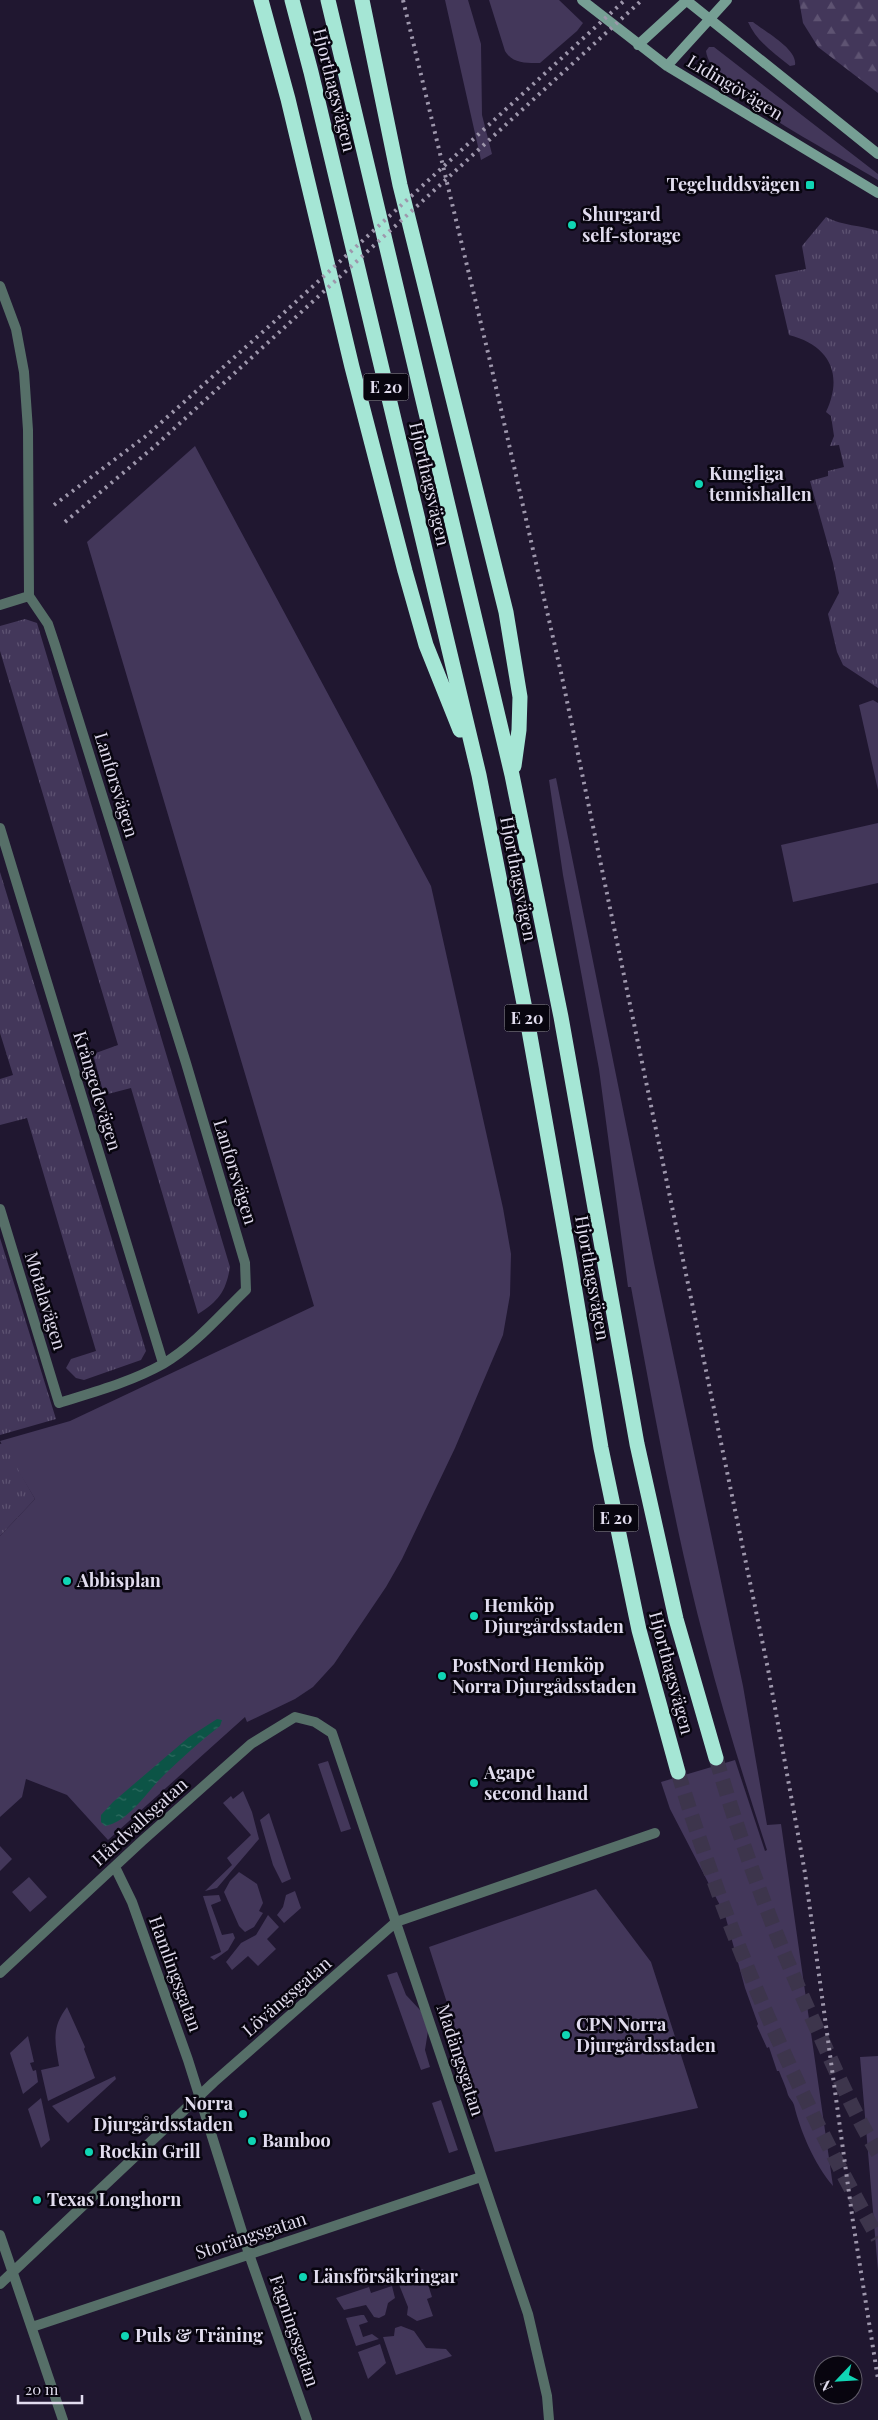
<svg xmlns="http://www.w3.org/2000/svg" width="878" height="2420" font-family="'Playfair Display',serif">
	<defs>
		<pattern id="forest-firs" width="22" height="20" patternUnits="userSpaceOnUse" patternTransform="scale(1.25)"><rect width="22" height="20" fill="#43375a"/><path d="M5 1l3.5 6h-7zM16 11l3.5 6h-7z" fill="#5e5372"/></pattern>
		<pattern id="park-tufts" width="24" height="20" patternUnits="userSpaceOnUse" patternTransform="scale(1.25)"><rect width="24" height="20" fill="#43375a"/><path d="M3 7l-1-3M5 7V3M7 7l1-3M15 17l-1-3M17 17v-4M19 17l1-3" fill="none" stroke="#5e5372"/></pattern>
		<pattern id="water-ripples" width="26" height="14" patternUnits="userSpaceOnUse" patternTransform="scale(1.25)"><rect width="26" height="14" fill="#0c5446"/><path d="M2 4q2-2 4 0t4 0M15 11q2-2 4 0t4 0" fill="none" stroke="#2f6c61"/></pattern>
	</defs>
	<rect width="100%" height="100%" fill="#201730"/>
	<path fill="#43375a" d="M 445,0 L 468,0 L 481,44 L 482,115 L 492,154 L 481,160 Z
		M 489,0 L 559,0 L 583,23 L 577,31 L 540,63 C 527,63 513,64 505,51 Z
		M 748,22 L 753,22 C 764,31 798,49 795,65 L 790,66 C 774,53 757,42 748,22 Z
		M 709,47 L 714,47 L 878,174 L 878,180 C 840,156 711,94 706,51 Z
		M 195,446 L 431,886 L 503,1208 L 511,1254 L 510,1295 L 503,1335 L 455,1448 L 402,1559 L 386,1587 L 334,1664 L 313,1687 L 295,1699 L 247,1722 L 245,1717 L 108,1840 L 67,1795 L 26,1779 L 22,1797 L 0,1817 L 0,1536 L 35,1499 L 0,1441 L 70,1421 L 314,1306 L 87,542 Z
		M 873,700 L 878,703 L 878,790 L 859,705 Z
		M 556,778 L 654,1263 L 743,1686 L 767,1825 L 781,1824 L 833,2186 C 814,2164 800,2130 794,2105 C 793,2101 789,2098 788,2095 C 786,2087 782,2079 779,2071 L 777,2071 L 769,2047 L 767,2048 L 757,2026 L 758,2024 L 745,1988 L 725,1915 L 670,1809 L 661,1782 L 735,1760 L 765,1851 L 767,1850 C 745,1782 723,1713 705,1643 C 674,1526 653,1406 631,1287 L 628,1287 L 599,1069 L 563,875 L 549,780 Z
		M 878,823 L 878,883 L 793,902 L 781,845 Z
		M 328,1761 L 351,1829 L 341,1832 L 318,1764 Z
		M 243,1791 L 252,1812 L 259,1839 L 217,1888 L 205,1891 L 232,1865 L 227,1858 L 251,1835 L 223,1803 L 231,1796 L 233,1799 Z
		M 269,1813 L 291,1879 L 282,1883 L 273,1865 L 260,1820 Z
		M 0,1846 L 12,1859 L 0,1871 Z
		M 239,1872 L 257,1884 L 263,1903 L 259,1911 L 263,1913 L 254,1927 L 245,1932 L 239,1926 L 224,1892 L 230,1881 Z
		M 29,1877 L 47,1897 L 30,1912 L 12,1892 Z
		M 596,1889 L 651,1962 L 698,2108 L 495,2152 L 429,1947 Z
		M 295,1891 L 301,1908 L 284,1923 L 277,1915 L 283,1907 L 286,1895 Z
		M 219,1895 L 221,1901 L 211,1905 L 222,1935 L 233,1933 L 235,1938 L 228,1950 L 214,1960 L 210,1957 L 221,1952 L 203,1896 Z
		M 268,1915 L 279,1927 L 267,1939 L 276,1949 L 258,1966 L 248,1956 L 232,1970 L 226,1962 L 241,1943 L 256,1935 Z
		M 397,1972 L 406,1995 L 421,2011 L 428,2031 L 425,2050 L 430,2067 L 421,2070 L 387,1975 Z
		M 67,2007 L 85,2047 L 84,2049 L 95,2078 L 48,2101 L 41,2070 L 59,2066 C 55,2042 51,2028 67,2007 Z
		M 28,2036 L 34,2062 L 30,2063 L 33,2071 L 36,2070 L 38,2082 L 23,2094 L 10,2053 Z
		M 878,2056 L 878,2271 L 860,2057 Z
		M 115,2076 L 116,2079 L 68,2123 L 52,2106 Z
		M 41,2098 L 50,2140 L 41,2148 L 28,2109 Z
		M 441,2100 L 458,2150 L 449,2153 L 432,2103 Z
		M 423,2269 L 432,2297 L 427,2299 L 433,2316 L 417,2321 L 407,2315 L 408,2307 L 396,2277 Z
		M 392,2286 L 395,2298 L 388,2303 L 385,2315 L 379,2318 L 374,2317 L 366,2305 L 344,2310 L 336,2298 L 369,2287 L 371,2293 Z
		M 361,2315 L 364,2315 L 368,2322 L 359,2325 L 363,2337 L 372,2334 L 379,2339 L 356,2346 L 346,2318 Z
		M 401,2326 L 414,2331 L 426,2348 L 446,2349 L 452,2356 L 396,2375 L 383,2337 L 394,2336 L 395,2328 Z
		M 380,2344 L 386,2363 L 368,2379 L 358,2352 Z"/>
	<path fill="url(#forest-firs)" d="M 799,0 L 878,0 L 878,93 L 818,47 L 803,23 Z"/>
	<path fill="url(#park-tufts)" d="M 826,217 C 843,226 860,225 878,231 L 878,688 L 843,665 L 837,652 L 828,614 L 839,593 L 833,563 L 810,481 L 828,476 L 828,471 L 844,467 L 839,445 L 830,446 L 834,436 L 831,416 L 826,412 C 844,374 829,345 789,335 L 775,275 L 806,269 L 802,246 Z
		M 25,619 L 37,623 L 230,1267 C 226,1291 219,1301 198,1314 L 131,1088 L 104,1095 L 93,1054 L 118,1045 L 0,651 L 0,626 Z
		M 0,872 L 146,1351 L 141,1360 L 84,1380 L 76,1378 L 66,1368 L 71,1359 L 96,1351 L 27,1118 L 0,1125 L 0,1079 L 13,1075 L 0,1033 Z
		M 0,1238 L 56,1419 L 0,1435 Z
		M 3,1443 L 35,1499 L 0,1536 L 0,1444 Z"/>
	<path fill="url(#water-ripples)" d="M 217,1719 L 222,1720 L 220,1726 C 200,1741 182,1758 164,1775 C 148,1790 129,1822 105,1826 L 101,1822 L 101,1815 L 113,1802 L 189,1737 Z"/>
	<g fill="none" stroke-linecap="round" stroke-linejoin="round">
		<path stroke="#3d354c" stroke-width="15" stroke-dasharray="15 8" stroke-linecap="butt" d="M 716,1758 C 745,1857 779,1947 822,2040 C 839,2078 856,2117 878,2153
			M 678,1772 C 727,1934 795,2091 878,2238"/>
		<path stroke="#566f68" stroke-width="10" d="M 0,286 L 16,329 L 24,372 L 28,430 L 29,596 L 48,624 L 55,645 L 186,1063 L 245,1263 L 246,1290 C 220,1315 195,1345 163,1364 C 131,1382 94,1392 59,1403 L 0,1209
			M 0,605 L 29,596
			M 0,828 L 163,1363
			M 115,1867 L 132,1902 L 188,2060 L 249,2254 L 307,2420
			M 0,1973 L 142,1841 L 251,1744 L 295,1717 L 315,1722 L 332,1733 L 528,2314 L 547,2396 L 549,2420
			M 0,2235 L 63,2420
			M 0,2284 L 214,2082 L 396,1922 L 655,1833
			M 32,2327 L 481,2177"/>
		<path stroke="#769f94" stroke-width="10" d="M 582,0 L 667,66 L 878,193
			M 686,0 L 878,154
			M 638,45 L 687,0
			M 667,66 L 727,0"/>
		<path stroke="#a5e6d5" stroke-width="15" d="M 261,0 L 288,99 L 352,367 L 405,571 L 426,645 L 460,730
			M 292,0 L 311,72 L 479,775 L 527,1019 L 570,1261 L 601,1448 L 639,1630 L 678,1772
			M 328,0 L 512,775 L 561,1017 L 637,1444 L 676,1619 L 716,1758
			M 362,0 L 400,185 L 506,612 L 520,697 L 519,730 L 514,766"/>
		<path stroke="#9e97ac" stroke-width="4" stroke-dasharray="2.5 5" stroke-linecap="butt" d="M 403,0 L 490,361 L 562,677 L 768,1669 L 805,1873 L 853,2222 L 878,2379
			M 54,505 L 146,436 L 275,321 L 625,0
			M 65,522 L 155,446 L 642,0"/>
	</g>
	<g fill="#10d5b4" stroke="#08050f" stroke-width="2">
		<rect x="805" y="180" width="10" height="10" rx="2.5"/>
		<circle cx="572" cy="225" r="5"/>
		<circle cx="699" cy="484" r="5"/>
		<circle cx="67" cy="1581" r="5"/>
		<circle cx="474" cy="1616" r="5"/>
		<circle cx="442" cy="1676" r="5"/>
		<circle cx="474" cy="1783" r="5"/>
		<circle cx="566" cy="2035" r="5"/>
		<circle cx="243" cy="2114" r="5"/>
		<circle cx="252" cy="2141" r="5"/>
		<circle cx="89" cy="2152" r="5"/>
		<circle cx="37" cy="2200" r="5"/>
		<circle cx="303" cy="2277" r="5"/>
		<circle cx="125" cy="2336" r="5"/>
	</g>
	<g text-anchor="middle" stroke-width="5" stroke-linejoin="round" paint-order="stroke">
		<g fill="#08050f" stroke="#a09cab" stroke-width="1">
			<rect x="363.5" y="373.5" width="45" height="27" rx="4"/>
			<rect x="504.5" y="1004.5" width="45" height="27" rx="4"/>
			<rect x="593.5" y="1504.5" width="45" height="27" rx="4"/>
		</g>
		<g font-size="16" font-weight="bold" fill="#e1dcee">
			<text x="386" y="393">E 20</text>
			<text x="527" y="1024">E 20</text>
			<text x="616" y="1524">E 20</text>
		</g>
		<g font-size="18" fill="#e1dcee" stroke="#08050f">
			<text transform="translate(735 88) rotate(31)" y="6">Lidingövägen</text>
			<text transform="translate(334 90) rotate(76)" y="6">Hjorthagsvägen</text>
			<text transform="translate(429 484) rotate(77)" y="6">Hjorthagsvägen</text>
			<text transform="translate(116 785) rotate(73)" y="6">Lanforsvägen</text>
			<text transform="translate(518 879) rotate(79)" y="6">Hjorthagsvägen</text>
			<text transform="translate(97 1091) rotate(73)" y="6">Krångedevägen</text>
			<text transform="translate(235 1172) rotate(73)" y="6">Lanforsvägen</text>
			<text transform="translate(592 1278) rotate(80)" y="6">Hjorthagsvägen</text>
			<text transform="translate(45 1301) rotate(73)" y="6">Motalavägen</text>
			<text transform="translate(671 1673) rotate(75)" y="6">Hjorthagsvägen</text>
			<text transform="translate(140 1822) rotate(-42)" y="6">Hårdvallsgatan</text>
			<text transform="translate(175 1974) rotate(70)" y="6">Hamlingsgatan</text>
			<text transform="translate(287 1997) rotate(-41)" y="6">Lövängsgatan</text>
			<text transform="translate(460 2060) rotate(72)" y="6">Madängsgatan</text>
			<text transform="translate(251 2236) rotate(-18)" y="6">Storängsgatan</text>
			<text transform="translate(294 2331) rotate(71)" y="6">Fagningsgatan</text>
		</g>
		<g font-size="18" font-weight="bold" fill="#e1dcee" stroke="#08050f" text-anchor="start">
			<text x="800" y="191" text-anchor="end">Tegeluddsvägen</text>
			<text x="582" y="221">Shurgard<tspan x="582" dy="21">self-storage</tspan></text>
			<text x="709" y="480">Kungliga<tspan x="709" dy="21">tennishallen</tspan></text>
			<text x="77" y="1587">Abbisplan</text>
			<text x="484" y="1612">Hemköp<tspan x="484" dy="21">Djurgårdsstaden</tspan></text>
			<text x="452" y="1672">PostNord Hemköp<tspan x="452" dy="21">Norra Djurgådsstaden</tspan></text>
			<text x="484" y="1779">Agape<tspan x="484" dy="21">second hand</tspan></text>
			<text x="576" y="2031">CPN Norra<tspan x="576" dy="21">Djurgårdsstaden</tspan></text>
			<text x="233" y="2110" text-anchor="end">Norra<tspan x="233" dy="21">Djurgårdsstaden</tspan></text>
			<text x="262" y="2147">Bamboo</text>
			<text x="99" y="2158">Rockin Grill</text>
			<text x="47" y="2206">Texas Longhorn</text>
			<text x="313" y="2283">Länsförsäkringar</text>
			<text x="135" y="2342">Puls &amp; Träning</text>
		</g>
	</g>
	<g transform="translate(838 2380) rotate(245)"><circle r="24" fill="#08050f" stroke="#5f5b68"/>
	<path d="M0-4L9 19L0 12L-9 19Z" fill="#10d5b4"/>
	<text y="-8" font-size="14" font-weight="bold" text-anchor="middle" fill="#e1dcee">N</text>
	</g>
	<path d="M18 2395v8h64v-8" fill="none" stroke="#e1dcee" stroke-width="2.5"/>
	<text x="25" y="2395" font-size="15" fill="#e1dcee" stroke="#08050f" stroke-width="4" paint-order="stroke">20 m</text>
</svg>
